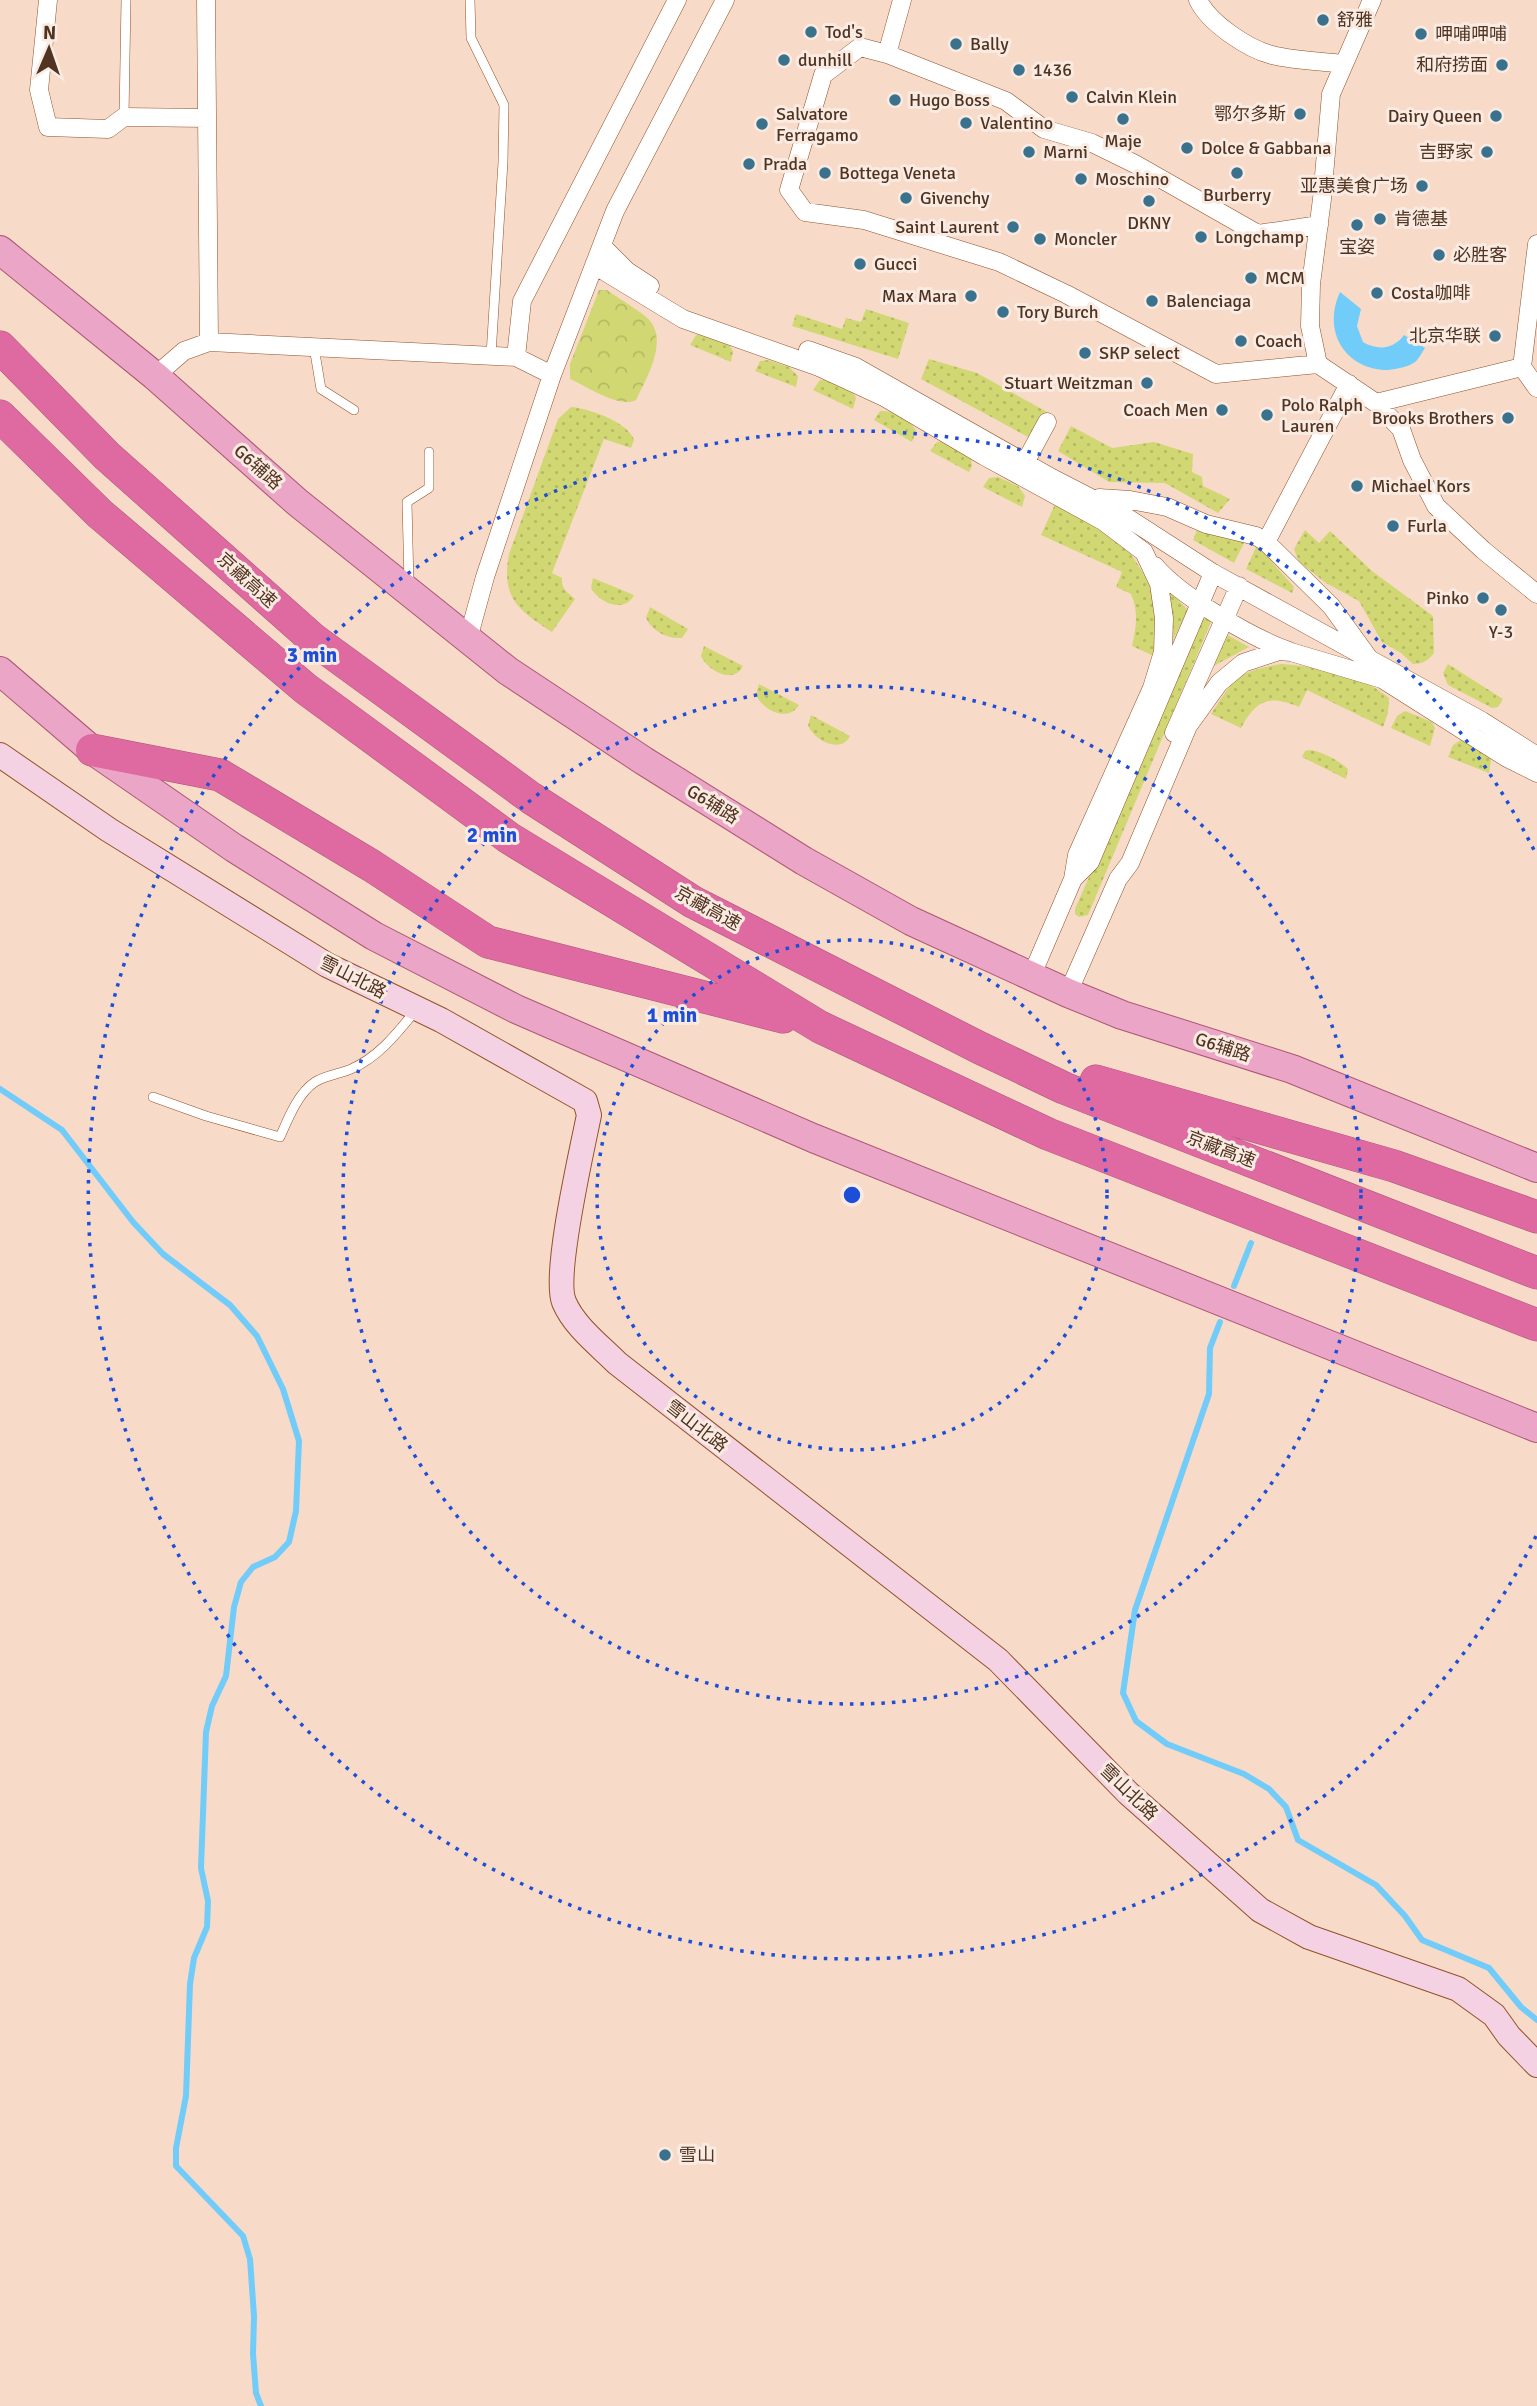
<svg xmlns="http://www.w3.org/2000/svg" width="1537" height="2406" font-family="Signika,'Noto Sans SC',sans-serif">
	<defs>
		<pattern id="grass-dots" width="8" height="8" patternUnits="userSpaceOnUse" patternTransform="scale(1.75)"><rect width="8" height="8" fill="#d1d873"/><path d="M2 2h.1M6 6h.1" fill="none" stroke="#b5ba63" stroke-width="1.8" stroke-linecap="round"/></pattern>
		<pattern id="forest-crowns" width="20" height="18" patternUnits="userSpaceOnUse" patternTransform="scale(1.75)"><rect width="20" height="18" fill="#d1d873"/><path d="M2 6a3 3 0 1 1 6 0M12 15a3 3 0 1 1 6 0" fill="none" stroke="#b5ba63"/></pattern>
	</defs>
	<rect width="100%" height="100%" fill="#f8dac9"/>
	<path fill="url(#grass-dots)" d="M 866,309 L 909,323 L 898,359 L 792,326 L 796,314 L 842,329 L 846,318 L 861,322 Z
		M 704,334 L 729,344 L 733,351 L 731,362 L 690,345 L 696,335 Z
		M 929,359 L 977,373 L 1047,412 L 1030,438 L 921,379 Z
		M 768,360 L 789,367 L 798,376 L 796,387 L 755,371 L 760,361 Z
		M 828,379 L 852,391 L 856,398 L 853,409 L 813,390 L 820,380 Z
		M 571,407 C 589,408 629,423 634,440 L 631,448 L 604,439 L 552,573 L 562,578 C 561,589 567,592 575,599 L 552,632 C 518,610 501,598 509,554 L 558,419 Z
		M 880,411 C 895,411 910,418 916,431 L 912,442 L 874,420 Z
		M 1071,426 L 1112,448 L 1154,442 L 1193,454 L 1192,472 L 1202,477 L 1203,486 L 1230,499 L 1218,513 L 1165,483 L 1109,482 L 1058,451 Z
		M 945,441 L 971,457 L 972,466 L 969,472 L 930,451 L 937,442 Z
		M 998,477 L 1018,486 L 1025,496 L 1022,507 L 983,487 L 989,478 Z
		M 1056,502 L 1102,527 L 1131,554 L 1145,576 L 1157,602 L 1158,658 L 1132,646 C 1136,628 1139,612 1131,594 L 1116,587 L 1122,572 L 1041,535 Z
		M 1197,530 L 1246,539 L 1234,563 L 1193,540 Z
		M 1305,530 L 1319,543 L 1330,531 L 1372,571 L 1433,616 L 1434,653 C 1428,661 1422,664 1413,664 L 1401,653 L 1382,642 L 1359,601 L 1326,583 L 1299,562 L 1294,549 Z
		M 1257,545 L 1294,587 L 1292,593 L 1246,569 Z
		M 593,578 L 634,595 C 625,614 599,603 591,588 Z
		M 1166,588 L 1188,610 L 1172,642 L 1172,621 Z
		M 650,607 L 688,629 L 682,638 C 667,639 652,631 646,618 Z
		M 1204,615 L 1211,622 L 1088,915 L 1079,917 L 1075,914 L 1075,909 Z
		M 1226,634 L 1249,647 L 1208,669 Z
		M 704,646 L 743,666 C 734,685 708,671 701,656 Z
		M 1281,664 C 1318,667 1360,673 1389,698 L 1388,713 L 1383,727 L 1307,690 L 1299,707 C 1269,694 1256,700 1241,728 L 1211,714 C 1235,677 1236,672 1281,664 Z
		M 1448,664 L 1503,699 L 1498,707 L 1492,708 L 1448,685 L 1443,673 Z
		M 759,684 L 799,705 C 788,723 763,710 756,695 Z
		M 1405,711 L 1432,722 L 1435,728 L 1430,746 L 1391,728 L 1397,716 Z
		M 811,715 L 850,736 C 841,754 815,741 808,726 Z
		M 1461,740 L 1492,754 L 1489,773 L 1448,757 L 1453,745 Z
		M 1309,750 C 1322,751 1338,760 1348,769 L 1346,779 L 1302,757 L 1305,751 Z"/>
	<path fill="url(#forest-crowns)" d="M 599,290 L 607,290 C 616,297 646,314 651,322 C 667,344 646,379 636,400 C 620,409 586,386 570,379 L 570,364 Z"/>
	<path fill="#71ccf9" d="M 1340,292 L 1361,309 L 1357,326 L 1363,342 C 1378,351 1394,349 1404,335 L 1425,348 C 1422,352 1419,359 1415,362 C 1408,367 1397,369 1388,370 C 1345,370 1322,331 1340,292 Z"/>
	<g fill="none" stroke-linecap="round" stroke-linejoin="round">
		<path stroke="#71ccf9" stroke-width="6" d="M 0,1089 L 62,1130 L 133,1222 L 163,1254 L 230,1305 L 257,1336 L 283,1389 L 299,1441 L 296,1511 L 289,1542 L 275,1557 L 253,1567 L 241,1582 L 234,1607 L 226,1676 L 212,1706 L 206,1732 L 201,1868 L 208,1901 L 207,1927 L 194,1958 L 190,1984 L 186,2096 L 176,2148 L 176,2166 L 243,2236 L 250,2259 L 254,2316 L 253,2354 L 256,2393 L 261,2406
			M 1234,1286 L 1251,1243
			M 1220,1322 L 1210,1348 L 1209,1394 L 1135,1610 L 1123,1693 L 1136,1721 L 1167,1744 L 1244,1774 L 1269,1789 L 1286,1807 L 1298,1840 L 1376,1885 L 1405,1916 L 1422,1940 L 1489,1968 L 1521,2007 L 1537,2020"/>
		<defs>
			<path id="lane" d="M 470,0 L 471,38 L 504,105 L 503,162 L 491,355
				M 124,117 L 126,0
				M 314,347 L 321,389 L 354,410
				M 409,584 L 407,502 L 429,488 L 429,452
				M 153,1097 L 206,1116 L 280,1137 C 288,1119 298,1093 315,1082 C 326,1075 340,1074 351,1069 C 379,1057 398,1032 416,1010"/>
			<path id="street" d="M 48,0 L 39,90 L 48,127 L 108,129 L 124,117 L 207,118
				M 206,0 L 209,342
				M 1198,0 C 1209,23 1248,49 1272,55 C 1295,61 1321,61 1344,64
				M 887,54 L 902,0
				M 1319,225 L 1258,234 L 1135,164 L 1092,143 L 1044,129 L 1006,101 L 887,54 L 860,47 L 823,75 L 789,190 L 805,212 L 864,220 L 999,262 L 1066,294 L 1216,374 L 1318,364 L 1376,403 L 1401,429 L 1412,460 L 1436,506 L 1483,550 L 1537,594
				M 602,246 L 627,271 L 650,286
				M 594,265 L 683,319 L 819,367 L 884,397 L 984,456 L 1103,521 L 1144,552 L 1159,584 L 1164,618 L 1163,652 L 1152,688 L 1077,855 L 1073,879 L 1031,977
				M 808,350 L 856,367 L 1052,478 L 1120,513 L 1213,573 L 1482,721 L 1537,756
				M 516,357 L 522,301 L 677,0
				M 1318,364 L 1310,326 L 1311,284 L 1322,199 L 1331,94 L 1372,0
				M 1522,367 L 1537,244
				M 155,376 L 184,351 L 209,342 L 516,357 L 552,375
				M 1376,403 L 1522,367 L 1537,388
				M 1020,472 L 1047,422
				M 1099,498 L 1130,500 L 1167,507 L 1206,524 L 1256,536 L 1266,542 L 1331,606 L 1368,657
				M 1266,542 L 1349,384
				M 1155,566 C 1180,596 1252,638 1289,651
				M 468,639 L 485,577 L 552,375 L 615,211 L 725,0
				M 1174,733 L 1239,586
				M 1073,879 L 1090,862 L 1213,573
				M 1068,993 L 1118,879 L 1130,863 L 1188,726 L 1219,683 L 1243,663 L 1279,651 L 1291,652 L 1382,679 L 1507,758 L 1537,773"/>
			<path id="secondary" d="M 0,755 L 109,830 L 327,965 L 441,1020 L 585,1101 L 589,1115 C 582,1150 553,1275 564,1302 C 574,1326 599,1345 617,1363 L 998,1660 L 1128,1793 L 1260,1910 L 1309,1937 L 1458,1989 L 1494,2015 L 1509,2036 L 1537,2065"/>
			<path id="primary" d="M 0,250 L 155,376 L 297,502 L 508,671 L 644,761 L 804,861 L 911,921 L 1068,993 L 1122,1015 L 1292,1069 L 1537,1168
				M 0,671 L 92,750 L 234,848 L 374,936 L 516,1009 L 813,1138 L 1537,1428"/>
			<path id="highway" d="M 0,347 L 107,456 L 313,639 L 531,798 L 693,902 L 980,1048 L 1064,1088 L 1537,1273
				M 0,416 L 100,514 L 306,689 L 509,838 L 820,1027 L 1048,1134 L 1537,1325
				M 92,750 L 220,775 L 372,866 L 488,942 L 783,1017
				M 1096,1081 L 1394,1166 L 1537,1217"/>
		</defs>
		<use href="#lane" stroke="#915228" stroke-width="10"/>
		<use href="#street" stroke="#915228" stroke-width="19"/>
		<use href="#secondary" stroke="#915228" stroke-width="26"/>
		<use href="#primary" stroke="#ac5774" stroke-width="30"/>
		<use href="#highway" stroke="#ac5774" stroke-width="33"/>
		<use href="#lane" stroke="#fff" stroke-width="9"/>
		<use href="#street" stroke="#fff" stroke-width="18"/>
		<use href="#secondary" stroke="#f5d2e3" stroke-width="24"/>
		<use href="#primary" stroke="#eba6c7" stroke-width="28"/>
		<use href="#highway" stroke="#de6aa1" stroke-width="32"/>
	</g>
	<g fill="none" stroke="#1d4ed8" stroke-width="3.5" stroke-dasharray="3.5 7">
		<circle cx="852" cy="1195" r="255"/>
		<circle cx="852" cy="1195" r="509"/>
		<path d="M1536 1536A764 764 0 1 1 1536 854"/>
	</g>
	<g fill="#3a718c" stroke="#faebe2" stroke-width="2.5">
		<circle cx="1323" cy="20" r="7"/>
		<circle cx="811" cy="32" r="7"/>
		<circle cx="1421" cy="34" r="7"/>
		<circle cx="956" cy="44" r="7"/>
		<circle cx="784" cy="60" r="7"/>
		<circle cx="1502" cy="65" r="7"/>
		<circle cx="1019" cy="70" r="7"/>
		<circle cx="1072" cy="97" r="7"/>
		<circle cx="895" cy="100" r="7"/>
		<circle cx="1300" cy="114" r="7"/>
		<circle cx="1496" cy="116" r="7"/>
		<circle cx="1123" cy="119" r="7"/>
		<circle cx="966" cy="123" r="7"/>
		<circle cx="762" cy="124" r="7"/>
		<circle cx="1187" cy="148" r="7"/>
		<circle cx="1029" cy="152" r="7"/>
		<circle cx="1487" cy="152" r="7"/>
		<circle cx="749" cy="164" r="7"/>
		<circle cx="825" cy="173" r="7"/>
		<circle cx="1237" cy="173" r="7"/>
		<circle cx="1081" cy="179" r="7"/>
		<circle cx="1422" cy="186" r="7"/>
		<circle cx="906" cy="198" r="7"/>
		<circle cx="1149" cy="201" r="7"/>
		<circle cx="1380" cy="219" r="7"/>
		<circle cx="1357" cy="225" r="7"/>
		<circle cx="1013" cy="227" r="7"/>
		<circle cx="1201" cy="237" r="7"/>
		<circle cx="1040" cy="239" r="7"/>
		<circle cx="1439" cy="255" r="7"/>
		<circle cx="860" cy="264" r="7"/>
		<circle cx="1251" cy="278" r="7"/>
		<circle cx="1377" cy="293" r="7"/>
		<circle cx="971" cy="296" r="7"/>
		<circle cx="1152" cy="301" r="7"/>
		<circle cx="1003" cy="312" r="7"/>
		<circle cx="1495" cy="336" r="7"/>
		<circle cx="1241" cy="341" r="7"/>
		<circle cx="1085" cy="353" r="7"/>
		<circle cx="1147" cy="383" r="7"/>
		<circle cx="1222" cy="410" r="7"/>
		<circle cx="1267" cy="415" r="7"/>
		<circle cx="1508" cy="418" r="7"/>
		<circle cx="1357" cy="486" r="7"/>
		<circle cx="1393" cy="526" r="7"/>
		<circle cx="1483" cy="598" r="7"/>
		<circle cx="1501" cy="610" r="7"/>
		<circle cx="665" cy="2155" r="7"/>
	</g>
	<g text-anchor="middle" stroke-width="6" stroke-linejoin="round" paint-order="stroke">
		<g font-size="18" fill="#503321" stroke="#faebe2" text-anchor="start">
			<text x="1337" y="26">舒雅</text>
			<text x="825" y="38">Tod's</text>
			<text x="1435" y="40">呷哺呷哺</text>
			<text x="970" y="50">Bally</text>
			<text x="798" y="66">dunhill</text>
			<text x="1488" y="71" text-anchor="end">和府捞面</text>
			<text x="1033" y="76">1436</text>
			<text x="1086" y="103">Calvin Klein</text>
			<text x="909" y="106">Hugo Boss</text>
			<text x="776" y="120">Salvatore<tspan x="776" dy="21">Ferragamo</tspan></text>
			<text x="1286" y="120" text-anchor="end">鄂尔多斯</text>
			<text x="1482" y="122" text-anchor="end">Dairy Queen</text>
			<text x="980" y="129">Valentino</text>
			<text x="1123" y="147" text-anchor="middle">Maje</text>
			<text x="1201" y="154">Dolce &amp; Gabbana</text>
			<text x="1043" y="158">Marni</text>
			<text x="1473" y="158" text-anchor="end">吉野家</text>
			<text x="763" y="170">Prada</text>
			<text x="839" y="179">Bottega Veneta</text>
			<text x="1095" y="185">Moschino</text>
			<text x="1408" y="192" text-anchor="end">亚惠美食广场</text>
			<text x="1237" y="201" text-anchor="middle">Burberry</text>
			<text x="920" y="204">Givenchy</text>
			<text x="1394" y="225">肯德基</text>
			<text x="1149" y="229" text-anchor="middle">DKNY</text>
			<text x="999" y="233" text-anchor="end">Saint Laurent</text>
			<text x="1215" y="243">Longchamp</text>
			<text x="1054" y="245">Moncler</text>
			<text x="1357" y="253" text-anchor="middle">宝姿</text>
			<text x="1453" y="261">必胜客</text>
			<text x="874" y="270">Gucci</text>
			<text x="1265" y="284">MCM</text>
			<text x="1391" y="299">Costa咖啡</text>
			<text x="957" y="302" text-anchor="end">Max Mara</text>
			<text x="1166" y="307">Balenciaga</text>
			<text x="1017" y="318">Tory Burch</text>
			<text x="1481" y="342" text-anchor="end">北京华联</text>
			<text x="1255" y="347">Coach</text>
			<text x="1099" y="359">SKP select</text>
			<text x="1133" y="389" text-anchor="end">Stuart Weitzman</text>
			<text x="1281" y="411">Polo Ralph<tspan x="1281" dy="21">Lauren</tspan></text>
			<text x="1208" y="416" text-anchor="end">Coach Men</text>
			<text x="1494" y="424" text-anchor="end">Brooks Brothers</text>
			<text x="1371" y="492">Michael Kors</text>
			<text x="1407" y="532">Furla</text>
			<text x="1469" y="604" text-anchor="end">Pinko</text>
			<text x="1501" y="638" text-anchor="middle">Y-3</text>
			<text x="679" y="2161">雪山</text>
		</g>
		<g font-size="18" fill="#503321" stroke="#faebe2">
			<text transform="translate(258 467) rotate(42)" y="6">G6辅路</text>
			<text transform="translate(247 580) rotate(42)" y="6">京藏高速</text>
			<text transform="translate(713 804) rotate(32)" y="6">G6辅路</text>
			<text transform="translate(708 908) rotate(29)" y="6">京藏高速</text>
			<text transform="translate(353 977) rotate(27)" y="6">雪山北路</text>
			<text transform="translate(1223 1047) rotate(18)" y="6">G6辅路</text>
			<text transform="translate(1221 1149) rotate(21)" y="6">京藏高速</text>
			<text transform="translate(697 1426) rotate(38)" y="6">雪山北路</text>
			<text transform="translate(1129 1792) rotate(44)" y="6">雪山北路</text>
		</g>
	</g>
	<circle cx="852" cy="1195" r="10" fill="#1d4ed8" stroke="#faebe2" stroke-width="3.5"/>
	<g font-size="21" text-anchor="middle" font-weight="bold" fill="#1d4ed8" stroke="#faebe2" stroke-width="6" stroke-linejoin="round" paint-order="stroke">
		<text x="312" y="662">3 min</text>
		<text x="492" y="842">2 min</text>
		<text x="672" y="1022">1 min</text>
	</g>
	<g transform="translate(49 49) rotate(2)" stroke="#faebe2" stroke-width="5" paint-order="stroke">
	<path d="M0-5L12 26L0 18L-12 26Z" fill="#503321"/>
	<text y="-10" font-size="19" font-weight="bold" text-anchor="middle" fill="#503321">N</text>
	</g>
</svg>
